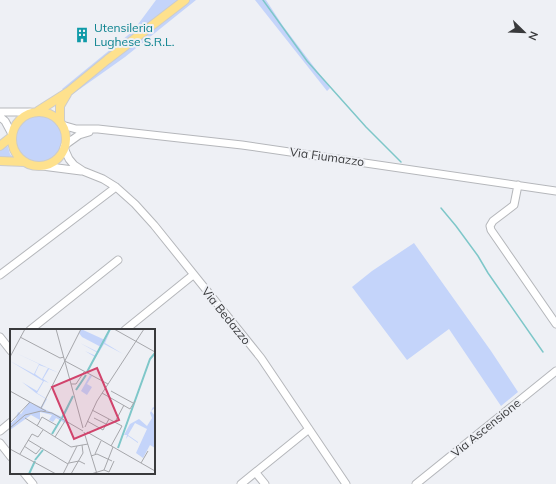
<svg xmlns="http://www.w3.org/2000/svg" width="556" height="484" font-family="Mulish,sans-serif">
	<rect width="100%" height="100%" fill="#eef0f5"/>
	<path fill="#c4d4fa" d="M 156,0 L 196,0 L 125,57 L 70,96 L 62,89 L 133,31 Z
		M 255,0 L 266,0 L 283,26 L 330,88 L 327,91 Z
		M14 139a24 24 0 1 1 48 0a24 24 0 1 1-48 0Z
		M 7,144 L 10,154 L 15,160 L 0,158 L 0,150 Z
		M 414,243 L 491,351 L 518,392 L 501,406 L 449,329 L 407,360 L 352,287 L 372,271 Z"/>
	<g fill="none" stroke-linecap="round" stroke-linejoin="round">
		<path stroke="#7ec7c9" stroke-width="1.5" d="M 263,0 L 307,61 L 366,127 L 401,162
			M 441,208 L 456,226 L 478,256 L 488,273 L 543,352"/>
		<defs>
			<path id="minor" d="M 0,112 L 30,112
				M 0,117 L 5,121 L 12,134
				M 62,125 L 76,129 L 98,129 L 242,145 L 556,191
				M 65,145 L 79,135 L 89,132
				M 64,148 L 69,159 L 74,165 L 83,171 L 103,179 L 116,187 L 135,204 L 154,225 L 261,358 L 346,484
				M 42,166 L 81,171
				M 518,185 L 514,205 L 493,221 L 490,226 L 491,230 L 556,324
				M 0,275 L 116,187
				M 30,330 L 118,260
				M 125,330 L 193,275
				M 0,337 L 11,351
				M 0,431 L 11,422
				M 0,443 L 11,457
				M 24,473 L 33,484
				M 256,473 L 265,484
				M 241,484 L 309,429
				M 416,484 L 556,371"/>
			<path id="major" d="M 38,111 L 68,92 L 107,60 L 185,0
				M12 139a27 27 0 1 1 54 0a27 27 0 1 1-54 0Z
				M 60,122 L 60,106 L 67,94
				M 0,146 L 11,137
				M 0,161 L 25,162"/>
		</defs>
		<use href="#minor" stroke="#b5b7bb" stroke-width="9"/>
		<use href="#major" stroke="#ccc" stroke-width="10"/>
		<use href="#minor" stroke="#fff" stroke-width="7"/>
		<use href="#major" stroke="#fee18d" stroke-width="8"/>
	</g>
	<defs>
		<symbol id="building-bare" viewBox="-9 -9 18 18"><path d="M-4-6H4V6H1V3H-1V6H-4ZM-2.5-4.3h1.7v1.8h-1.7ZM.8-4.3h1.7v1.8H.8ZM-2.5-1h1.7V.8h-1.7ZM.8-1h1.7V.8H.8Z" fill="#0f9aa8" stroke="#eef0f5" stroke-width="2.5" paint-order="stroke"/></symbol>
	</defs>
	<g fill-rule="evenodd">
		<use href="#building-bare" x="71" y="24" width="22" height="22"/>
	</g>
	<g text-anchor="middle" stroke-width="4" stroke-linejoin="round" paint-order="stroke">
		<g font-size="12" fill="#0d838f" stroke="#eef0f5" text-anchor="start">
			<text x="94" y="32">Utensileria<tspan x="94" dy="14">Lughese S.R.L.</tspan></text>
		</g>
		<g font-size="12" fill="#393a3c" stroke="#eef0f5">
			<text transform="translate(327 157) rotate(8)" y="4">Via Fiumazzo</text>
			<text transform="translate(226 316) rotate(51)" y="4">Via Bedazzo</text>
			<text transform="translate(486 428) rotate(-39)" y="4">Via Ascensione</text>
		</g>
	</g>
	<g transform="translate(10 329)">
		<rect width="145" height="145" fill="#eef0f5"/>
		<path d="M 71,0 L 95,11 L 101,0 L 95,14 L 113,25 L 94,15 L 77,43 L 85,28 L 75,22 L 86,27 L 88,24 L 70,14 L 88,23 L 91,18 L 72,8 L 69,4 ZM 4,23 L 49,44 L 39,40 L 33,50 L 39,54 L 34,52 L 27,64 L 37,70 L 32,79 L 52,88 L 60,76 L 53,89 L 57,95 L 46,89 L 43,93 L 39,91 L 42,86 L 30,83 L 30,91 L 21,86 L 0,101 L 0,95 L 6,90 L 8,83 L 11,85 L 19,73 L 31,78 L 36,70 L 26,64 L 12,53 L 27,62 L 33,52 L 0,32 L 24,45 L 29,35 ZM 29,36 L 38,39 L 32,50 L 25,45 ZM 80,46 L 82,47 L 77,55 L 82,58 L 77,66 L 71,62 ZM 143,78 L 145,79 L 141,82 L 145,87 L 145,119 L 140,116 L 133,129 L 126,124 L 137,100 L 125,94 L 118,106 L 128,113 L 128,114 L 118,107 L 116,110 L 117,106 L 114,106 L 120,95 L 129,90 L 137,97 L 142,89 L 140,84 Z" fill="#c4d4fa" fill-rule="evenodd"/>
		<path fill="none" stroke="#7ec7c9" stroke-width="2" d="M 77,43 L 100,0M 66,61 L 76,46M 52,89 L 63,67M 42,105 L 51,90M 108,119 L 140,30 L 145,24M 25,131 L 33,121M 19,145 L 25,132"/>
		<path fill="none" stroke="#a6a7ab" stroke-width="1" d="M 46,0 L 73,99M 104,0 L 145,23M 10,8 L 50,29 L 54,28M 0,28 L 15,0M 55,32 L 98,55M 61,55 L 66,55 L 74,43M 0,62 L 36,82M 101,62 L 123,74M 92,64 L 120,80 L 125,72M 31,79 L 71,0M 82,81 L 112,97 L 101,117M 15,89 L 61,118 L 78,115M 84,89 L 96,95M 77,92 L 93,101 L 99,90M 105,93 L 114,76M 0,94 L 20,73M 27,97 L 32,88 L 46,96M 75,98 L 87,72 L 134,0M 0,99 L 15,86 L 31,82 L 42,84 L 73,102M 74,103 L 87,145M 77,103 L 145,142M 45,108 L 55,92M 18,111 L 58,135M 14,117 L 26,125 L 31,119M 0,120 L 46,145M 10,125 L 22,105 L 28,108 L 33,101M 85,125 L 91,112M 81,127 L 87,125 L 102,132M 59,134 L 69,132 L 75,135M 131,134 L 138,122M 94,141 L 99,143 L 104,132M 53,145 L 67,117M 61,145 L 73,124 L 72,116M 81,145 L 94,141 L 103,118"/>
		<path fill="#d1436c" fill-opacity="0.15" stroke="#d1436c" stroke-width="2" d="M 87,39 L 109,91 L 64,110 L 42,58 Z"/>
		<rect width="145" height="145" fill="none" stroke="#393a3c" stroke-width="2"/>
	</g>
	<g transform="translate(524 32) rotate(113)" stroke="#eef0f5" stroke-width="3" paint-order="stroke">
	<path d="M0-3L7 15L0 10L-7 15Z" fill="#393a3c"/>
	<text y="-6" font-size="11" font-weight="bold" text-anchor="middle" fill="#393a3c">N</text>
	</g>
</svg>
